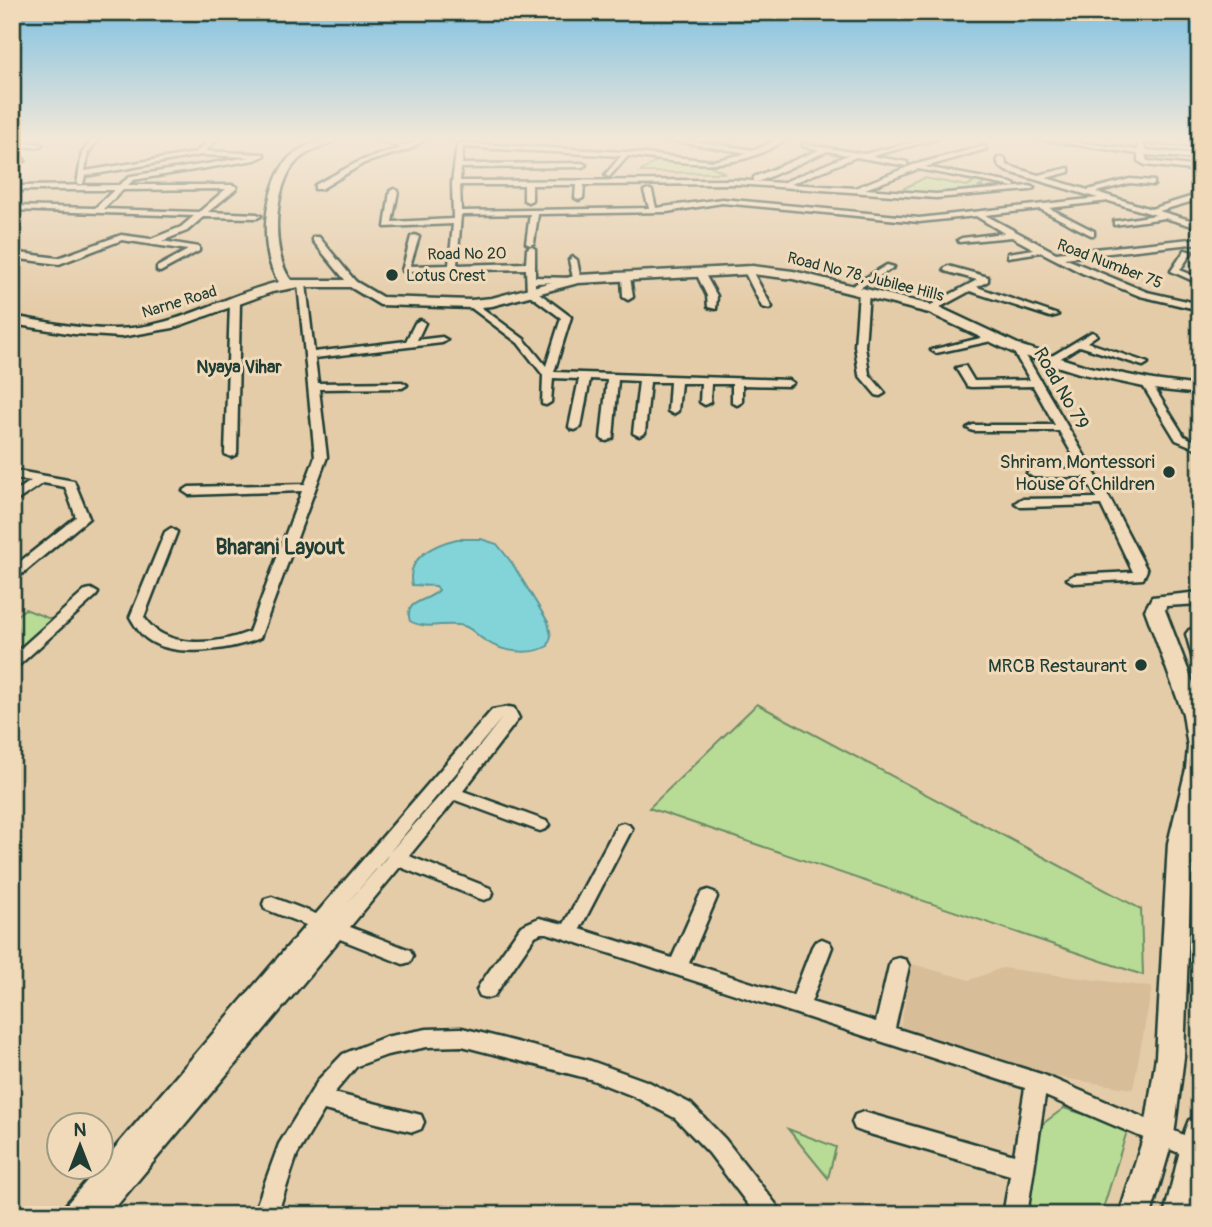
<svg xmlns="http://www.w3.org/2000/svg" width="1212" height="1227" font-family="Pangolin,sans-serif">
	<rect width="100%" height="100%" fill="#e5cca8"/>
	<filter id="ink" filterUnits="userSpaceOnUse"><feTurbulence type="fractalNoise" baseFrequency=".0143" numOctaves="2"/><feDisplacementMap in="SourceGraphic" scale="14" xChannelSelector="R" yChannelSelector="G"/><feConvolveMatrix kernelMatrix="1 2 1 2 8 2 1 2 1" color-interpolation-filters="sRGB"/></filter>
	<g filter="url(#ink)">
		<path fill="#d7be99" d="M 912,964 L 970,980 L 1002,968 L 1152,987 L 1133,1089 L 1030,1073 L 900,1028 Z"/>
		<path fill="#b8dc96" stroke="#6c8c65" stroke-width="2" d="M 663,157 L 703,162 L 725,173 L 640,172 Z
			M 924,178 L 967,186 L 978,180 L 986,182 L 979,187 L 990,189 L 950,193 L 897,192 Z
			M 25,609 L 53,620 L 12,658 L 12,619 Z
			M 757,704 L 1141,909 L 1143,975 L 649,808 Z
			M 1064,1108 L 1128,1128 L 1101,1215 L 1026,1215 L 1037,1128 Z
			M 788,1129 L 836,1147 L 828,1178 Z"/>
		<path fill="#83d4d9" stroke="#5b9897" stroke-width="2" d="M 457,539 L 481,539 L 497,544 L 512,563 L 548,622 L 551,636 L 548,646 C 530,656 502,652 486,641 C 478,637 472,628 464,626 C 446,621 427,631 410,621 C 403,599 429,602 439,590 L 436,586 L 412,585 C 405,557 436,544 457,539 Z"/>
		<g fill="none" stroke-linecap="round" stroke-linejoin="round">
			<defs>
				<path id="street" d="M 93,139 L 99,139 L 88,153 L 85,171 L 195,153 L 211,139 L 218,139 L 205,151 L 264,154 L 264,156 L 255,160 L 133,180 L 128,185 L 233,185 L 237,187 L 236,189 L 208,212 L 257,214 L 261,216 L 257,218 L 203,217 L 187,231 L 162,241 L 199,247 L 199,251 L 160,272 L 157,271 L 157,267 L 188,250 L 122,240 L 59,264 L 12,258 L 12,252 L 58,258 L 121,235 L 151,239 L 181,227 L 194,216 L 12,210 L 12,206 L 95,208 L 114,190 L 12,190 L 12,186 L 119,185 L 131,176 L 250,157 L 201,155 L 85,176 L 83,184 L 77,184 L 82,153 ZM 226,189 L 199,212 L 103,209 L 123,190 Z
					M 382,139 L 407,145 L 418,139 L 425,139 L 410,149 L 364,163 L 321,189 L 315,189 L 315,185 L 360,161 L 401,148 L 382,141 Z
					M 662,139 L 676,139 L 755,150 L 778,139 L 784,140 C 735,175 684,162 628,156 L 609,177 L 605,175 L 621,156 L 463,147 L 462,164 L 582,163 L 586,165 L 582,167 L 461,168 L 460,181 L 735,180 L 782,183 L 848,155 L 827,151 L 760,181 L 754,181 L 754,177 L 819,150 L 803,146 L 803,144 L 864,154 L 927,139 L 937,139 L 872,156 L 907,162 L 907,166 L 856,157 L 791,184 L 855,188 L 913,165 L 984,146 L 986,149 L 925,167 L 1011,183 L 1015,185 L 1014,187 L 918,169 L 865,189 L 936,194 L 1030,186 L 1034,188 L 1030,190 L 936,198 L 735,184 L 584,185 L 583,198 L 579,200 L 575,198 L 576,185 L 532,185 L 532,200 L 528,202 L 524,200 L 524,185 L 460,185 L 461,211 L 649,208 L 644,191 L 648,189 L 652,191 L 656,208 L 722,199 L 919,218 L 1098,198 L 1006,171 L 999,166 L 997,159 L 1001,157 L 1005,159 L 1006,165 L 1038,175 L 1069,168 L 1069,172 L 1046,178 L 1088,190 L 1130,179 L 1154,181 L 1154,185 L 1151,185 L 1130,183 L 1096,192 L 1151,209 L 1200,194 L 1200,199 L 1159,211 L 1200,223 L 1200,228 L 1165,218 L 1114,225 L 1114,221 L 1117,221 L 1156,215 L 1109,201 L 1049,208 L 1094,231 L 1094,235 L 1091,235 L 1040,209 L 985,215 L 1056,253 L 1200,238 L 1200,243 L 1064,258 L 1147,292 L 1200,304 L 1200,310 L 1140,296 L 1082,273 L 1041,252 L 1008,257 L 1008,253 L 1034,249 L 1012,237 L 959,242 L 958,240 L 962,238 L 1004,233 L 976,216 L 919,222 L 722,203 L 667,212 L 538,214 L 534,243 L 530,245 L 526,243 L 530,214 L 461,215 L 457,265 L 526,263 L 527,249 L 531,246 L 535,249 L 535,277 L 573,278 L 569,260 L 573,257 L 577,260 L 581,281 L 535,283 L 535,290 L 571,317 L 554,372 L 788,380 L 793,383 L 788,386 L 742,385 L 742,402 L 737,405 L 732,402 L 732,384 L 711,384 L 710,402 L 705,405 L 700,402 L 701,383 L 681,383 L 678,411 L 673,414 L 668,411 L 670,382 L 650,382 L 645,433 L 639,436 L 633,433 L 639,381 L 618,380 L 613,438 L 607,441 L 603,440 L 601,438 L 607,380 L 590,379 L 581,427 L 575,430 L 571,429 L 569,427 L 579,379 L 553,378 L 551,402 L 546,405 L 542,404 L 543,375 L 518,343 L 466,304 L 474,302 L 524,339 L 546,366 L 561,318 L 527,293 L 526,269 L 402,271 L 411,237 L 415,235 L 419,237 L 410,266 L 449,265 L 453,224 L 385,227 L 390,191 L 394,189 L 398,191 L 392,222 L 453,219 L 452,183 L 457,145 L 460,143 L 626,152 L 713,161 L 748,153 Z
					M 1039,139 L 1053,139 L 1138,150 L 1138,141 L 1141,139 L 1200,142 L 1200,146 L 1144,143 L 1145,150 L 1200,155 L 1200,159 L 1145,155 L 1147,161 L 1200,167 L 1200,171 L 1145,165 L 1138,161 L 1138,154 Z
					M 12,143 L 39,143 L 42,145 L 39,147 L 12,147 Z
					M 23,158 L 25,161 L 12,163 L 12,159 Z
					M 313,237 L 319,237 L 356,282 L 356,286 L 350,286 L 313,241 Z
					M 1185,250 L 1192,252 L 1180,270 L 1200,278 L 1200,284 L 1171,271 Z
					M 887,265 L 894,267 L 855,291 L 847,289 Z
					M 948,266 L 988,277 L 988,281 L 977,287 L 1058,315 L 1050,317 L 970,291 L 933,311 L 927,311 L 927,307 L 977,280 L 945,271 L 944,269 Z
					M 748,268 L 752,271 L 772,307 L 770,309 L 762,307 L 744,271 Z
					M 697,271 L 703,271 L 717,296 L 716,309 L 708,307 L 707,296 L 696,273 Z
					M 626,274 L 630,277 L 633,297 L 628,300 L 623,297 L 622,277 Z
					M 302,281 L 306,284 L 314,352 L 406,341 L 415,323 L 420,320 L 425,323 L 417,340 L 442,337 L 447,340 L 442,343 L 315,358 L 318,383 L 402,382 L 407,385 L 402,388 L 319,389 L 327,457 L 260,638 C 232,650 174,659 147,639 C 139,633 135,625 130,617 L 165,532 L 171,528 L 177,532 L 144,617 C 164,650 217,645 249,632 L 302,491 L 189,495 L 183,491 L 189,487 L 305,484 L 315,457 L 298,284 Z
					M 864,289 L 869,292 L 865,346 L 869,374 L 885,393 L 880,396 L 876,395 L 859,375 L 855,346 L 859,292 Z
					M 235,299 L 240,302 L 237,454 L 231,457 L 225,454 L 230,302 Z
					M 1092,332 L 1097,335 L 1087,342 L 1148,363 L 1143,366 L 1080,346 L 1056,361 L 1047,359 Z
					M 993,335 L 998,338 L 996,340 L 936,353 L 931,350 Z
					M 1013,347 L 1022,349 L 1111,501 L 1147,570 L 1143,579 L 1074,583 L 1067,579 L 1074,575 L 1133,572 L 1101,505 L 1021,507 L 1015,503 L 1021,499 L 1097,498 L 1085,477 L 1033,477 L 1027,473 L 1033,469 L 1081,469 L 1059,431 L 973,431 L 967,428 L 973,425 L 1055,425 L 1033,386 L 971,387 L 967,386 L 956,368 L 965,366 L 974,381 L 1030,380 L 1012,349 Z
					M 1148,383 L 1153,386 L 1184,436 L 1200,443 L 1200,450 L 1176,440 L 1143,386 Z
					M 12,470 L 74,481 L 89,518 L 17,578 L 12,579 L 12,568 L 76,517 L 65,487 L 43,483 L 12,504 L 12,494 L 31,481 L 12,478 Z
					M 91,589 L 98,593 L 96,596 L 17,667 L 12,669 L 12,656 L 86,590 Z
					M 509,707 L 514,708 L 519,718 L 463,791 L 546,821 L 549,825 L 546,829 L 540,831 L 534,829 L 455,800 L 409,856 L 490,888 L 493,893 L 490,898 L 484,900 L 478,898 L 400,867 L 350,927 L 410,950 L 413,956 L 410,962 L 403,964 L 340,939 L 109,1215 L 60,1215 L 64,1207 L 98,1168 L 102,1168 L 102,1163 L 306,925 L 265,909 L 263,904 L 265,899 L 272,897 L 316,914 L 492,710 ZM 502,718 L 446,789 L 389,853 ZM 388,855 L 386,858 L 344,907 Z
					M 623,823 L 629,825 L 632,829 L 580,929 L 672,958 L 699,897 L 702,892 L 708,890 L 714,892 L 717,897 L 689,963 L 793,996 L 812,947 L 815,942 L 822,939 L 829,942 L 832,947 L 811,1002 L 876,1022 L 889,966 L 892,960 L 899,958 L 906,960 L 909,966 L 895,1028 L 1044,1075 L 1200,1142 L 1200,1162 L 1045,1096 L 1027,1215 L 1003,1215 L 1010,1175 L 863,1132 L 855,1129 L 852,1122 L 855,1115 L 863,1112 L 1014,1155 L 1025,1088 L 547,933 L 541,933 L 535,936 L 494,996 L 487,998 L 480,996 L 477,990 L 480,984 L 521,926 L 539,918 L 564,924 L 617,825 Z
					M 462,1028 L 591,1061 L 649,1082 L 691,1104 L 725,1139 L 778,1207 L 782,1215 L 756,1215 L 709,1153 L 675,1118 L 633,1096 L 590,1079 L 462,1046 L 427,1047 L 387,1055 L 357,1066 L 334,1093 L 421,1115 L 424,1122 L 421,1129 L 413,1132 L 324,1110 L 297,1155 L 277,1215 L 253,1215 L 279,1144 L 319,1079 L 343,1054 L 385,1037 L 427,1029 Z"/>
				<path id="secondary" d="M 324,139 L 337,139 C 325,147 309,149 298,160 C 273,184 270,253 291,280 L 353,280 L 382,297 L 471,300 L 492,298 L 578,275 L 752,266 L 793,271 L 939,307 L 1022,346 L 1089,367 L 1153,380 L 1200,386 L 1200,394 L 1153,389 L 1079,373 L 1012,352 L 929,313 L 793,279 L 752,274 L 578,283 L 492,306 L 471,308 L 380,305 L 350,287 L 299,287 L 272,292 L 173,328 L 121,337 L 74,334 L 12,324 L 12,316 C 58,324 105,335 151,325 C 196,316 235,292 279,282 C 257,251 264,184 290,157 C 300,148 312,143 324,139 Z
					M 1200,592 L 1200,604 L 1166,606 L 1165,610 L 1200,701 L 1200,808 L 1192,843 L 1184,1057 L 1174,1135 L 1151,1215 L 1119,1215 L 1144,1135 L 1156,1057 L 1168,843 L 1186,769 L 1188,747 L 1183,714 L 1145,610 L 1152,597 Z
					M 1200,626 L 1200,661 L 1193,659 L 1186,634 L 1189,630 Z
					M 1200,1116 L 1200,1198 L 1196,1215 L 1164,1215 L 1185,1130 L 1189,1120 Z"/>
			</defs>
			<use href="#street" stroke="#1f3d34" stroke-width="5"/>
			<use href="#secondary" stroke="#1f3d34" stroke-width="5"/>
			<use href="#street" fill="#f0dab9" fill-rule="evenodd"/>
			<use href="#secondary" fill="#f0dab9" fill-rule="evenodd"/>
		</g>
	</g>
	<linearGradient id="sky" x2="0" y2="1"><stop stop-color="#7fc1e2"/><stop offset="0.45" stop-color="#f3e8d8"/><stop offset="1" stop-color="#f3e8d8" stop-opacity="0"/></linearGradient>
	<rect width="1212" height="310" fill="url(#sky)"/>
	<g fill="#1f3d34" stroke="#f0dab9" stroke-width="2.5">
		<circle cx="392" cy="275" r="7"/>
		<circle cx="1169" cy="472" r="7"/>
		<circle cx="1141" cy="665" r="7"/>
	</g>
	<g text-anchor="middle" stroke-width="6" stroke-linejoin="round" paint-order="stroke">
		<g font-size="16" fill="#1f3d34" stroke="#f0dab9">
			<text transform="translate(467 253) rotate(-1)" y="6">Road No 20</text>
			<text transform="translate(1110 263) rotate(21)" y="6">Road Number 75</text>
			<text transform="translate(866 276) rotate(14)" y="6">Road No 78, Jubilee Hills</text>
			<text transform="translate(179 301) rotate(-17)" y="6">Narne Road</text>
		</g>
		<g font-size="16" fill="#1f3d34" stroke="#f0dab9" text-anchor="start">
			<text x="406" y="281">Lotus Crest</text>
		</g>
		<g font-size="18" font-weight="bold" fill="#1f3d34" stroke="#f0dab9">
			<text x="239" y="373">Nyaya Vihar</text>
		</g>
		<g font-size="19" fill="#1f3d34" stroke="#f0dab9">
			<text transform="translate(1062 388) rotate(60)" y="7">Road No 79</text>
		</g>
		<g font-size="19" fill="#1f3d34" stroke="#f0dab9" text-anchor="end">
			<text x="1155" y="468">Shriram Montessori<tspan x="1155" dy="22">House of Children</tspan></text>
			<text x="1127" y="672">MRCB Restaurant</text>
		</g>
		<g font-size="21" font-weight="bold" fill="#1f3d34" stroke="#f0dab9">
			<text x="280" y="554">Bharani Layout</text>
		</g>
	</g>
	<rect width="1212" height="1227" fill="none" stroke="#f0dab9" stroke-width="42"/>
	<rect x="21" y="21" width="1170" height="1185" fill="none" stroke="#1f3d34" stroke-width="2.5" filter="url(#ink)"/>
	<g transform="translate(80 1146)"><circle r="33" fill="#f0dab9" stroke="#9c9b84" stroke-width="2"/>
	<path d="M0-5L12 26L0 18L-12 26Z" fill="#1f3d34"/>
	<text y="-10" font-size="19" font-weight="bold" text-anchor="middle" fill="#1f3d34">N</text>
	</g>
</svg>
